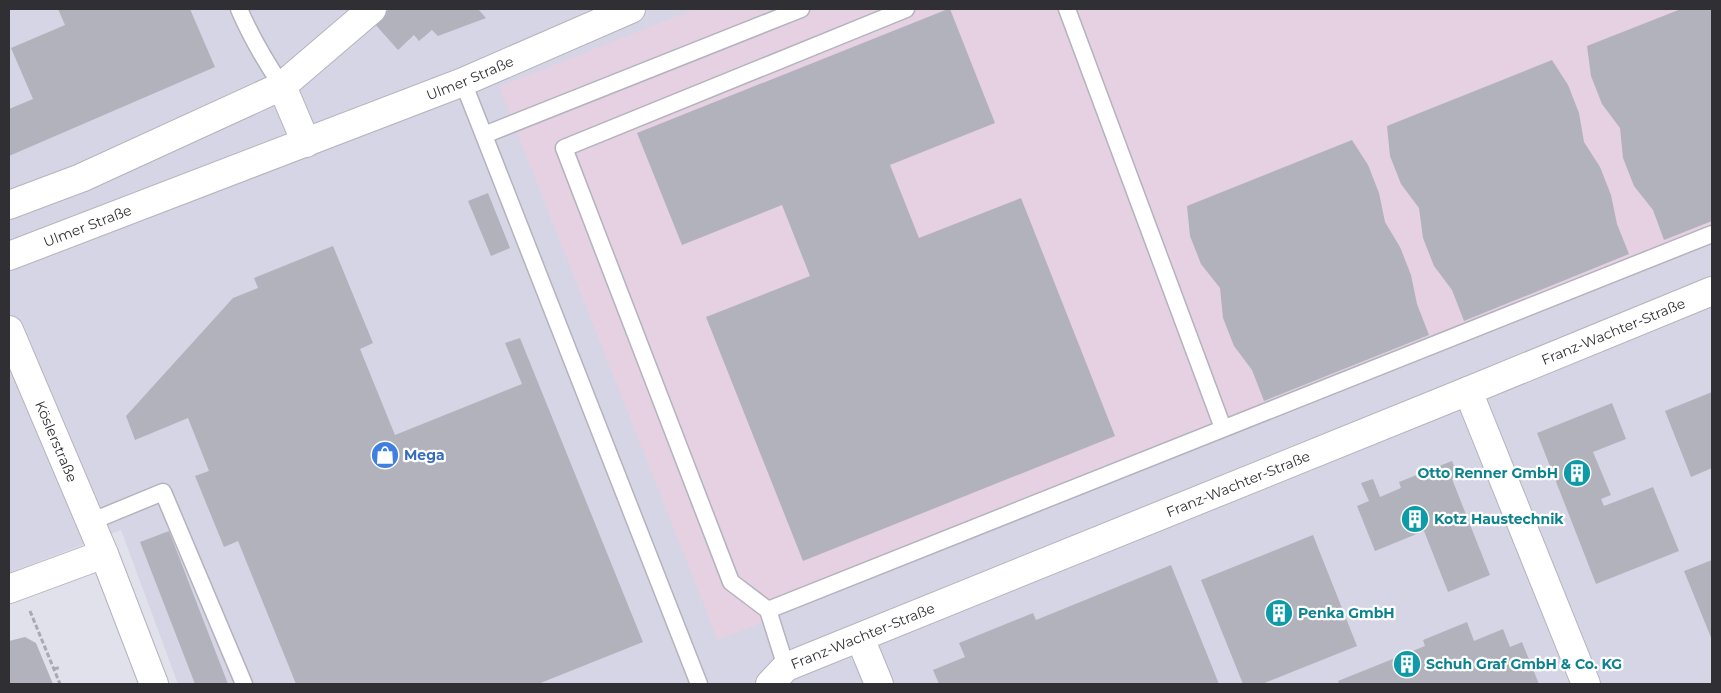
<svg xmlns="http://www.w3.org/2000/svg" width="1721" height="693" font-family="Montserrat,sans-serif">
	<rect width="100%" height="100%" fill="#e1e1eb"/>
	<path fill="#d6d5e6" d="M 9,9 L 1712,9 L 1712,684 L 178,684 L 121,530 L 9,573 Z"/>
	<path fill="#e5d1e1" d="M 695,9 L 1712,9 L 1712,244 L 718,640 L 499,87 Z"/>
	<path fill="#b2b2bc" d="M 58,9 L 190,9 L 215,67 L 9,156 L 9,109 L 33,99 L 11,48 L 65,25 Z
		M 389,9 L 478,9 L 486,18 L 438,36 L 432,30 L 419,41 L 414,35 L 398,50 L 374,23 Z
		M 948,9 L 950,9 L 995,123 L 890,165 L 919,238 L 1021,198 L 1115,436 L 803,561 L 706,317 L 810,276 L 782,205 L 682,245 L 637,133 Z
		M 1681,9 L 1712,9 L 1712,221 L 1664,240 L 1653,210 L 1634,186 L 1623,158 L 1620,128 L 1602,104 L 1591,76 L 1587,46 Z
		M 1552,60 L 1568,85 L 1579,113 L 1584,142 L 1600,167 L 1611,195 L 1617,224 L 1629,254 L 1464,321 L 1452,290 L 1434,266 L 1423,238 L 1419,208 L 1401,184 L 1390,156 L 1387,126 Z
		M 1352,140 L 1368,165 L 1379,193 L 1385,222 L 1400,247 L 1411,275 L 1417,304 L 1429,335 L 1264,401 L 1252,370 L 1234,346 L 1223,318 L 1220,288 L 1201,264 L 1190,236 L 1187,206 Z
		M 488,193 L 510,248 L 491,256 L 468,201 Z
		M 333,246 L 373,343 L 360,349 L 395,435 L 522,384 L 505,343 L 520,338 L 643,642 L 538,684 L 296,684 L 238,541 L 224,547 L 195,476 L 209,471 L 188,418 L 135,440 L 126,416 L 233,298 L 258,288 L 254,278 Z
		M 1712,392 L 1712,468 L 1691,477 L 1665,411 Z
		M 1612,403 L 1626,439 L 1593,452 L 1611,495 L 1601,499 L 1604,506 L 1653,487 L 1679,551 L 1596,584 L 1537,433 Z
		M 1452,461 L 1458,476 L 1452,479 L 1490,575 L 1448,592 L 1424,531 L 1375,551 L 1357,506 L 1369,501 L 1361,483 L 1373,479 L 1380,497 L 1401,488 L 1399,482 Z
		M 169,531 L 228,684 L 195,684 L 140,542 Z
		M 1313,535 L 1357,646 L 1262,684 L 1243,684 L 1201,580 Z
		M 1712,560 L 1712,640 L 1684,571 Z
		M 1171,565 L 1219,684 L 939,684 L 933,670 L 965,657 L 959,643 L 1033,613 L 1036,620 Z
		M 1467,622 L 1474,641 L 1503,629 L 1510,647 L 1522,642 L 1539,684 L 1339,684 L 1338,681 L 1425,646 L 1423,640 Z
		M 25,637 L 36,643 L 53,684 L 9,684 L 9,641 Z"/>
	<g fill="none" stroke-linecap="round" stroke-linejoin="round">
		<defs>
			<path id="service" d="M 239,9 C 251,37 265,61 282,86
				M 906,9 L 564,148 L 731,582 L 768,610 L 1712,234
				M 1067,9 L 1223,428
				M 463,82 L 699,684
				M 484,135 L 801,9
				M 90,522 L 163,492 L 244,684
				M 768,610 L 786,667"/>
			<g id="minor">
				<path d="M 282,86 L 306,143"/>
				<path d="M 9,205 L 81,178 L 282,86 L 372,9"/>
				<path id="s1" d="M 9,256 L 463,82 L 631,9"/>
				<path id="s2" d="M 9,330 L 104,554 L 154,684"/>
				<path d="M 1468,391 L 1586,684"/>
				<path d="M 9,589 L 104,554"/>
				<path d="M 860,638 L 879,684"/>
				<path id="s3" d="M 770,684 L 786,667 L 1468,391 L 1712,291"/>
			</g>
		</defs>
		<use href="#service" stroke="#b4b3bd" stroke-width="19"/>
		<use href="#minor" stroke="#b4b3bd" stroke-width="30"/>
		<path stroke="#a9a9b1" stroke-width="3" stroke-dasharray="5 2.5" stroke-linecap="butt" d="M 30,611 L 60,684
			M 54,669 L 61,667"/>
		<use href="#service" stroke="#fff" stroke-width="16"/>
		<use href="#minor" stroke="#fff" stroke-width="28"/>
	</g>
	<defs>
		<symbol id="shop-disc" viewBox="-11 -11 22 22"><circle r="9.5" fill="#3f7fe0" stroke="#fff"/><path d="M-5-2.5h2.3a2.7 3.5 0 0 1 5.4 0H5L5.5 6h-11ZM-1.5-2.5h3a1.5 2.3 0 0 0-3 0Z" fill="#fff"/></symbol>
		<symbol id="building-disc" viewBox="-11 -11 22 22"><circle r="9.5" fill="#0f9aa8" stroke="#fff"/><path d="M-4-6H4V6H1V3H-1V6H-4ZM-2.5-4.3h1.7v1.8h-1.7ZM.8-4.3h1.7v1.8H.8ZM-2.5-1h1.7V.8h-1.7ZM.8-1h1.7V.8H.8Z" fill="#fff"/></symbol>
	</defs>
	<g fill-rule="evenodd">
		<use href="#shop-disc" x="369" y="439" width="32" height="32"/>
		<use href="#building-disc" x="1561" y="457" width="32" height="32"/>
		<use href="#building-disc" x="1399" y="503" width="32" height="32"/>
		<use href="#building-disc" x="1263" y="597" width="32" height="32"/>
		<use href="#building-disc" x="1391" y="648" width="32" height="32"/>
	</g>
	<g text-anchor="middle" stroke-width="4.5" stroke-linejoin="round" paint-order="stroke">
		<g font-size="14" fill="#303034" stroke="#fff">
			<text dy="5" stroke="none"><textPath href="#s1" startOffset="494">Ulmer Straße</textPath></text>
			<text dy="5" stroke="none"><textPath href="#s1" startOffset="84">Ulmer Straße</textPath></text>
			<text dy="5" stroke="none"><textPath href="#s3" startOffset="916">Franz-Wachter-Straße</textPath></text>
			<text dy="5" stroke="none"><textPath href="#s2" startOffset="121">Köslerstraße</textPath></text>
			<text dy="5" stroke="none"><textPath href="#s3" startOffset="511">Franz-Wachter-Straße</textPath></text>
			<text dy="5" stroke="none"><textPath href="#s3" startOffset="106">Franz-Wachter-Straße</textPath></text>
		</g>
		<g font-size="14" font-weight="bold" fill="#366cbe" stroke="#fff" text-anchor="start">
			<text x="404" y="460">Mega</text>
		</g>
		<g font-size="14" font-weight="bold" fill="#0d838f" stroke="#fff" text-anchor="start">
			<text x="1558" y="478" text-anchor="end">Otto Renner GmbH</text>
			<text x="1434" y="524">Kotz Haustechnik</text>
			<text x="1298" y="618">Penka GmbH</text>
			<text x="1426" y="669">Schuh Graf GmbH &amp; Co. KG</text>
		</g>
	</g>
	<rect width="1721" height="693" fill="none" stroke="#303034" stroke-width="20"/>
</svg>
